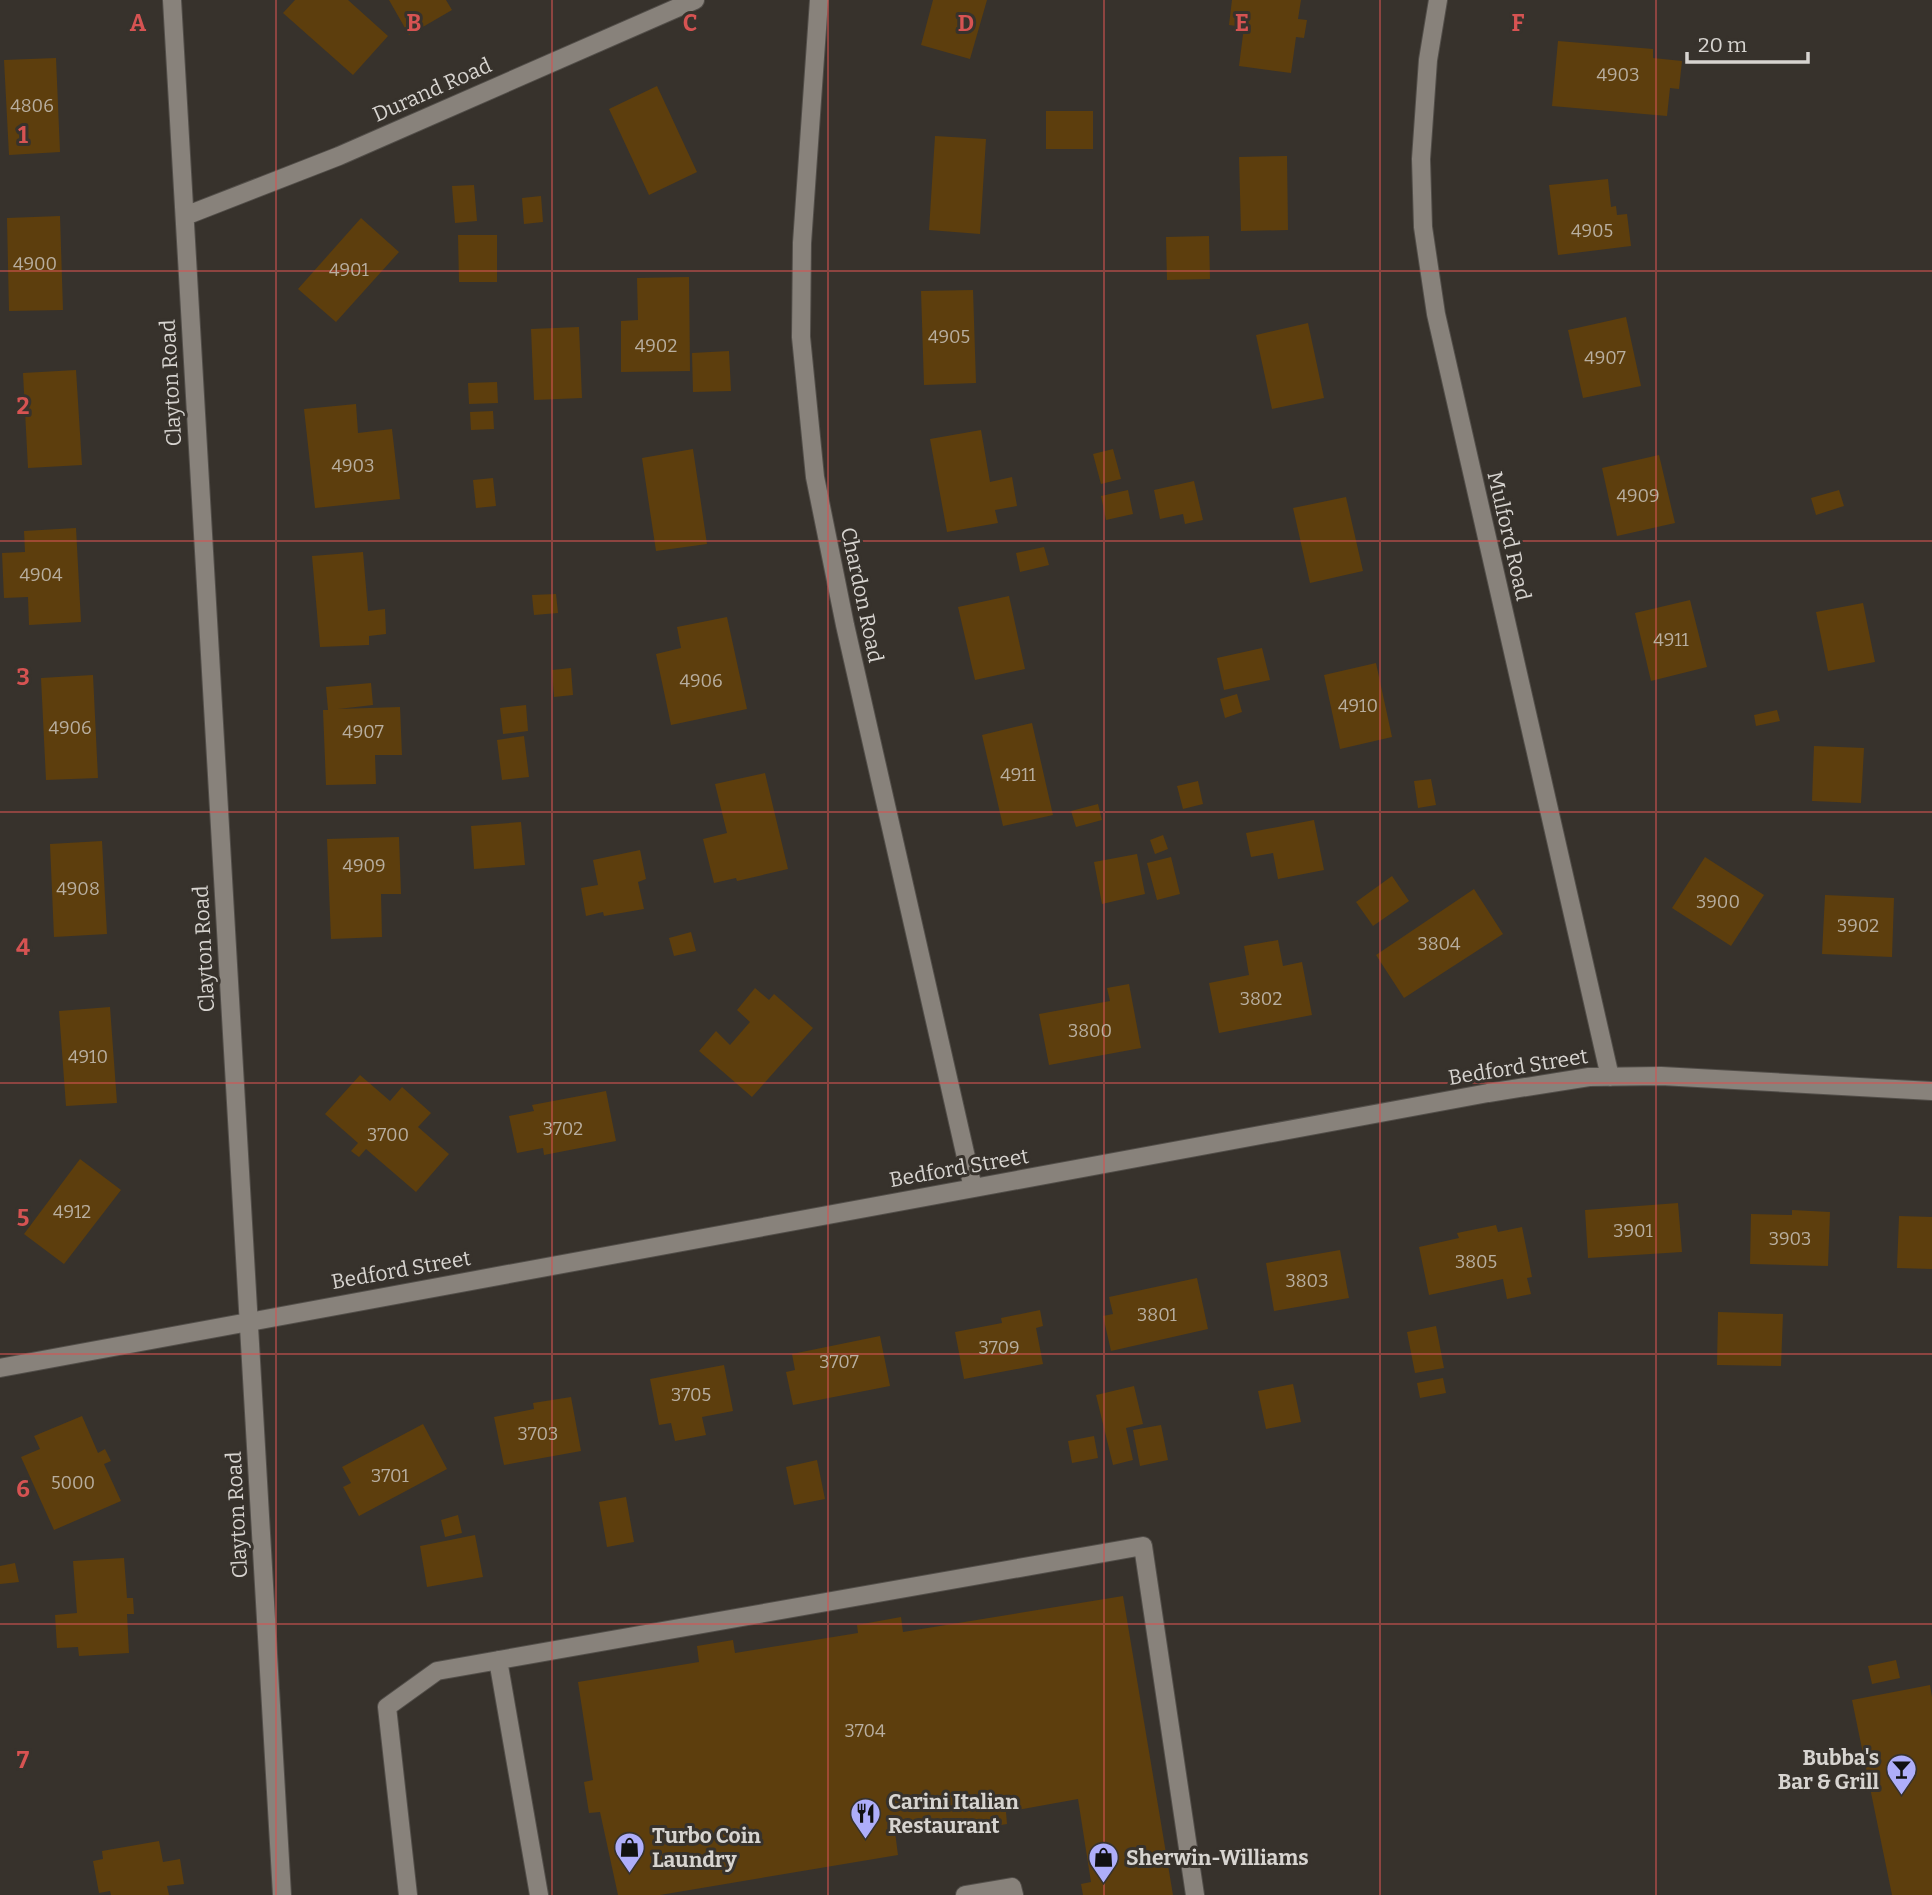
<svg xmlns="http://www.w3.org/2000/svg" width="1932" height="1895" font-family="Bitter,serif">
	<rect width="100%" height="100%" fill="#37322c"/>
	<path fill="#5d3e0d" d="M 295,0 L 348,0 L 388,36 L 353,75 L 283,13 Z
		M 389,0 L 446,0 L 452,10 L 409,35 Z
		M 933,0 L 987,0 L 970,59 L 921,45 Z
		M 1232,0 L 1301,0 L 1298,19 L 1307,20 L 1304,38 L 1296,37 L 1291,73 L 1239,66 L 1244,27 L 1229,25 Z
		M 1558,41 L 1653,49 L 1653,58 L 1682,61 L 1679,89 L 1670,88 L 1667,116 L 1552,106 Z
		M 56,58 L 60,152 L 9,155 L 4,60 Z
		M 657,86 L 697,172 L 649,195 L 609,109 Z
		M 1046,111 L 1093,111 L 1093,149 L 1046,149 Z
		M 935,136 L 986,139 L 980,234 L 929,230 Z
		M 1287,156 L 1288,230 L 1241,231 L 1239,157 Z
		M 1608,179 L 1611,207 L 1616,206 L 1617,215 L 1627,214 L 1631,246 L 1558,255 L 1549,185 Z
		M 474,185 L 477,221 L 455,223 L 452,186 Z
		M 541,196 L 543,222 L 524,224 L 522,198 Z
		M 60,216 L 63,310 L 9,311 L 7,218 Z
		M 361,218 L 399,252 L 336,322 L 298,289 Z
		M 458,235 L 497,235 L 497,282 L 459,282 Z
		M 1209,236 L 1210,279 L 1167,280 L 1166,237 Z
		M 689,277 L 690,371 L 621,372 L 621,321 L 638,320 L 637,278 Z
		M 973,290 L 976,383 L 924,385 L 921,291 Z
		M 1626,317 L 1641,386 L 1583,398 L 1568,330 Z
		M 1308,323 L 1324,398 L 1272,409 L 1256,335 Z
		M 579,327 L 582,398 L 534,400 L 531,329 Z
		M 729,351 L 731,391 L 693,392 L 692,353 Z
		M 76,370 L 82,465 L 28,468 L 23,373 Z
		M 497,382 L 498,403 L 469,404 L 468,383 Z
		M 356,404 L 358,433 L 392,429 L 400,499 L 315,508 L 304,409 Z
		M 493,411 L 494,429 L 471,430 L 470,412 Z
		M 981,430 L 990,482 L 1012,477 L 1017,506 L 995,510 L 998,523 L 947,532 L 930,439 Z
		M 693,449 L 707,544 L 656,551 L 642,458 Z
		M 1113,449 L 1121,479 L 1101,484 L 1093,454 Z
		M 1659,455 L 1675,523 L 1617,536 L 1602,468 Z
		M 493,478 L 496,506 L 476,508 L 473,480 Z
		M 1194,481 L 1203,520 L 1185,524 L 1183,514 L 1160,519 L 1154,490 Z
		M 1128,490 L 1133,514 L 1106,520 L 1101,496 Z
		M 1839,490 L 1844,506 L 1816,515 L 1811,498 Z
		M 1346,497 L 1363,571 L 1310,583 L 1293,508 Z
		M 76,528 L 81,622 L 29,625 L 28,597 L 4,598 L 2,553 L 25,552 L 24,531 Z
		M 1044,547 L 1049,565 L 1020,572 L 1016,553 Z
		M 363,552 L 368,611 L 385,609 L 386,634 L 369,636 L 369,645 L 320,647 L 312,556 Z
		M 556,594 L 558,613 L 534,615 L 532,595 Z
		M 1009,596 L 1025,669 L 975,680 L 958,607 Z
		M 1690,600 L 1707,667 L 1651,681 L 1635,613 Z
		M 1863,603 L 1875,662 L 1828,671 L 1816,612 Z
		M 727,617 L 747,709 L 671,725 L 656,654 L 681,648 L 677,627 Z
		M 1262,648 L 1270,680 L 1224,690 L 1217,658 Z
		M 1376,663 L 1392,737 L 1340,749 L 1324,675 Z
		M 571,668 L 573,695 L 554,697 L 552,670 Z
		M 93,675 L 98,778 L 46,780 L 41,678 Z
		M 371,683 L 373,705 L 338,709 L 400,707 L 402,755 L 375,755 L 376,784 L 326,785 L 323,710 L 328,710 L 326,687 Z
		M 1237,694 L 1242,712 L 1225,718 L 1220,699 Z
		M 526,705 L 528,731 L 503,734 L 500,708 Z
		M 1777,710 L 1780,721 L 1756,726 L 1754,715 Z
		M 1032,723 L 1053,815 L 1003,826 L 982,735 Z
		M 524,736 L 529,777 L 502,780 L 497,740 Z
		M 1814,746 L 1864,748 L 1861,803 L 1812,801 Z
		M 765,773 L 788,869 L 737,881 L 736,878 L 714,883 L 703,839 L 727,833 L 715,784 Z
		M 1431,779 L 1436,805 L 1418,808 L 1414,781 Z
		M 1198,781 L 1203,804 L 1183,809 L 1177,786 Z
		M 1098,804 L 1102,820 L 1076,827 L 1071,811 Z
		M 1314,820 L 1324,870 L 1278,879 L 1273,853 L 1251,857 L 1246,833 Z
		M 521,822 L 525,865 L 474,869 L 471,826 Z
		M 1163,835 L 1168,849 L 1155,854 L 1150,840 Z
		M 399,837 L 401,894 L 381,894 L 382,937 L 331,939 L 327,839 Z
		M 102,841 L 107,934 L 54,937 L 50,844 Z
		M 640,850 L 646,879 L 638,882 L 644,909 L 604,916 L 603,912 L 586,916 L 581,888 L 598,885 L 593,860 Z
		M 1137,854 L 1145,894 L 1102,904 L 1094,862 Z
		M 1171,857 L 1180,894 L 1157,900 L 1147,863 Z
		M 1705,857 L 1764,895 L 1731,946 L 1672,908 Z
		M 1392,876 L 1409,901 L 1373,926 L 1356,902 Z
		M 1474,889 L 1503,934 L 1404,998 L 1376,955 Z
		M 1825,895 L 1894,898 L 1892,957 L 1822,954 Z
		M 691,932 L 696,951 L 674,956 L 669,938 Z
		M 1278,940 L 1283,966 L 1302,962 L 1312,1015 L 1219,1033 L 1209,983 L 1249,975 L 1244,946 Z
		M 1129,984 L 1141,1048 L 1049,1065 L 1039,1014 L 1110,1001 L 1107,988 Z
		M 755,988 L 769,1000 L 774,994 L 813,1028 L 752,1097 L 699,1051 L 716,1031 L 730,1045 L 750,1022 L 737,1010 Z
		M 110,1007 L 117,1103 L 66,1106 L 59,1011 Z
		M 360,1075 L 390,1101 L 402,1087 L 431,1113 L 418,1127 L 449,1154 L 416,1192 L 366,1149 L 359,1157 L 351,1151 L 358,1143 L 325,1114 Z
		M 606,1091 L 616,1141 L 544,1155 L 543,1148 L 517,1153 L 509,1116 L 534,1111 L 532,1105 Z
		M 80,1159 L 121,1190 L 64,1264 L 24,1234 Z
		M 1678,1203 L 1682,1252 L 1588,1258 L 1585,1210 Z
		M 1792,1210 L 1830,1212 L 1828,1266 L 1750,1264 L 1751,1214 L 1792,1215 Z
		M 1899,1216 L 1932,1217 L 1932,1269 L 1897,1268 Z
		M 1496,1225 L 1498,1232 L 1522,1227 L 1532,1277 L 1527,1278 L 1531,1294 L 1507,1299 L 1503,1279 L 1429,1295 L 1419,1247 L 1459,1238 L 1457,1233 Z
		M 1340,1250 L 1349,1298 L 1274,1311 L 1266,1263 Z
		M 1197,1278 L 1208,1329 L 1111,1351 L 1103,1316 L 1113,1314 L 1109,1297 Z
		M 1040,1310 L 1043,1326 L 1036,1328 L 1043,1364 L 964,1379 L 955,1332 L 1002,1323 L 1001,1318 Z
		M 1718,1312 L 1783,1314 L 1781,1366 L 1717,1365 Z
		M 1436,1326 L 1444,1368 L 1415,1373 L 1407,1332 Z
		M 880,1336 L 890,1386 L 793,1405 L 786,1372 L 795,1370 L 792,1354 Z
		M 724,1365 L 733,1411 L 702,1417 L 706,1435 L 675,1441 L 671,1423 L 659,1425 L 650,1379 Z
		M 1443,1378 L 1446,1393 L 1420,1398 L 1417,1383 Z
		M 1293,1384 L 1301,1422 L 1266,1429 L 1258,1391 Z
		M 1134,1386 L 1143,1424 L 1126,1428 L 1133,1460 L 1113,1465 L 1096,1395 Z
		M 571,1397 L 581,1451 L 504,1465 L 494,1417 L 534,1409 L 533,1403 Z
		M 82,1416 L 98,1453 L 105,1449 L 111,1461 L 104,1464 L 121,1501 L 54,1530 L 21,1457 L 40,1449 L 34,1436 Z
		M 423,1424 L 447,1469 L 359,1516 L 343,1487 L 351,1483 L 342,1467 Z
		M 1161,1425 L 1168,1460 L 1140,1466 L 1133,1430 Z
		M 1094,1436 L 1098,1458 L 1072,1463 L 1068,1441 Z
		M 817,1460 L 825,1499 L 794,1505 L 786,1467 Z
		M 626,1497 L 634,1542 L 607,1547 L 599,1502 Z
		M 458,1515 L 462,1533 L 445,1537 L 441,1520 Z
		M 475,1535 L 483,1577 L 427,1587 L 420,1546 Z
		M 124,1558 L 127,1598 L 133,1598 L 134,1614 L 127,1614 L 129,1653 L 79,1656 L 78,1647 L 57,1648 L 55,1615 L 77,1613 L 73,1561 Z
		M 15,1563 L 19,1582 L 0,1584 L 0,1566 Z
		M 1123,1596 L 1173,1895 L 1083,1895 L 1081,1884 L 1091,1882 L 1078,1799 L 1006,1812 L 1007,1824 L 978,1829 L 976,1819 L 895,1832 L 898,1855 L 660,1895 L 618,1895 L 600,1812 L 589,1813 L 584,1782 L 593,1780 L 578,1682 L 699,1662 L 697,1646 L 733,1640 L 735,1653 L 858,1633 L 857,1625 L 901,1617 L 903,1632 Z
		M 1896,1660 L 1900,1678 L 1872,1684 L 1868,1666 Z
		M 1930,1685 L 1932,1697 L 1932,1895 L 1892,1895 L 1852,1700 Z
		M 159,1841 L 163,1862 L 180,1859 L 184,1884 L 167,1886 L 169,1895 L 111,1895 L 110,1891 L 99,1893 L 93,1861 L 103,1859 L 102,1851 Z"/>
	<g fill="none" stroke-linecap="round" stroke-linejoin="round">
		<defs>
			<path id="service" d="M 498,1660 L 539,1895
				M 408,1895 L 387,1707 L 437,1671 L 1143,1546 L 1195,1895
				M 965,1895 L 1012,1887 L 1014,1895"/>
			<path id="minor" d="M 172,0 L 282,1895
				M 819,0 L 802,243 L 801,337 L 815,477 L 845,625 L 973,1188
				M 1438,0 L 1428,60 L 1421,159 L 1423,227 L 1436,314 L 1610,1077
				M 185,216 L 339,156 L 695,0
				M 0,1368 L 1488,1093 L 1589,1077 L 1661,1076 L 1932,1091"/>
		</defs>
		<use href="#service" stroke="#524e49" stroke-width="20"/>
		<use href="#minor" stroke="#524e49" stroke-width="20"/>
		<use href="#service" stroke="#88827b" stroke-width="18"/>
		<use href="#minor" stroke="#88827b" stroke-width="18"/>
	</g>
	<path fill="none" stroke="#d65352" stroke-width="2" stroke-opacity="0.55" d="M 276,0 L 276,1895M 552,0 L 552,1895M 828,0 L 828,1895M 1104,0 L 1104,1895M 1380,0 L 1380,1895M 1656,0 L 1656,1895M 0,271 L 1932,271M 0,541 L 1932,541M 0,812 L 1932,812M 0,1083 L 1932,1083M 0,1354 L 1932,1354M 0,1624 L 1932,1624"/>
	<defs>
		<symbol id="bar-pin" viewBox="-11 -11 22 30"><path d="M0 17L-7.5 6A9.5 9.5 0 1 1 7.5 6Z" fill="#aeaefa" stroke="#37322c"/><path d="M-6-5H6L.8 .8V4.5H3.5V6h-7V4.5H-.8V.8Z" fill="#111"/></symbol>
		<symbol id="restaurant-pin" viewBox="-11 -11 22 30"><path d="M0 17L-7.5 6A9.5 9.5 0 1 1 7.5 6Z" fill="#aeaefa" stroke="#37322c"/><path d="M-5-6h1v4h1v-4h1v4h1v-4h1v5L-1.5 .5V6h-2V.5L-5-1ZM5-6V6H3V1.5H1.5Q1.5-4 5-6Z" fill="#111"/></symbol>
		<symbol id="shop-pin" viewBox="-11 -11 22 30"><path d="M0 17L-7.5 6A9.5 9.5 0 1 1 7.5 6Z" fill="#aeaefa" stroke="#37322c"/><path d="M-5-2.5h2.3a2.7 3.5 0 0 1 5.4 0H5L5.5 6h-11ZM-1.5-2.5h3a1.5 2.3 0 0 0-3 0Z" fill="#111"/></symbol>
	</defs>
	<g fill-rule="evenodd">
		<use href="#bar-pin" x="1884" y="1752" width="35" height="47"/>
		<use href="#restaurant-pin" x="848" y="1796" width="35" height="47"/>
		<use href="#shop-pin" x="612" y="1830" width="35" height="47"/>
		<use href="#shop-pin" x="1086" y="1840" width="35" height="47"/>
	</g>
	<g text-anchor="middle" stroke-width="6" stroke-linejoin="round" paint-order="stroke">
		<g font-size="18" fill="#b8ae9f">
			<text x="1618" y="81">4903</text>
			<text x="32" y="112">4806</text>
			<text x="1592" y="237">4905</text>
			<text x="35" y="270">4900</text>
			<text x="349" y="276">4901</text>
			<text x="949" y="343">4905</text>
			<text x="656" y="352">4902</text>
			<text x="1605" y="364">4907</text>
			<text x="353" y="472">4903</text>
			<text x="1638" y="502">4909</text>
			<text x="41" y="581">4904</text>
			<text x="1671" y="646">4911</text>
			<text x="701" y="687">4906</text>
			<text x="1358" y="712">4910</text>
			<text x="70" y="734">4906</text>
			<text x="363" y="738">4907</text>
			<text x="1018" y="781">4911</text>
			<text x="364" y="872">4909</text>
			<text x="78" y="895">4908</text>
			<text x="1718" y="908">3900</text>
			<text x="1858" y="932">3902</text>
			<text x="1439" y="950">3804</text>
			<text x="1261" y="1005">3802</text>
			<text x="1090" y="1037">3800</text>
			<text x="88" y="1063">4910</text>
			<text x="563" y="1135">3702</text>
			<text x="388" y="1141">3700</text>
			<text x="72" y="1218">4912</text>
			<text x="1633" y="1237">3901</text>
			<text x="1790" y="1245">3903</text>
			<text x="1476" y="1268">3805</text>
			<text x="1307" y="1287">3803</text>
			<text x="1157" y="1321">3801</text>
			<text x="999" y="1354">3709</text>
			<text x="839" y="1368">3707</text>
			<text x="691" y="1401">3705</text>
			<text x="538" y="1440">3703</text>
			<text x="390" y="1482">3701</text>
			<text x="73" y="1489">5000</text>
			<text x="865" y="1737">3704</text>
		</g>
		<g font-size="21" fill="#d7d4d0" stroke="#37322c">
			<text transform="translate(432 90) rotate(-24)" y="7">Durand Road</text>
			<text transform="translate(171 383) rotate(-93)" y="7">Clayton Road</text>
			<text transform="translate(1509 536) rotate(77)" y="7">Mulford Road</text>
			<text transform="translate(862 595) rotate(78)" y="7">Chardon Road</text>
			<text transform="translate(204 949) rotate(-93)" y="7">Clayton Road</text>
			<text transform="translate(1518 1067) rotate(-9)" y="7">Bedford Street</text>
			<text transform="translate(959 1168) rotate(-10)" y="7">Bedford Street</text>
			<text transform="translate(401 1270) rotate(-10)" y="7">Bedford Street</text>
			<text transform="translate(237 1515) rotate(-93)" y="7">Clayton Road</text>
		</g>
		<g font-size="21" font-weight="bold" fill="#d7d4d0" stroke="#37322c" text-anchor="start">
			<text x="1879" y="1765" text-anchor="end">Bubba's<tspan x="1879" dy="24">Bar &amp; Grill</tspan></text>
			<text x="888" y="1809">Carini Italian<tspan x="888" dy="24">Restaurant</tspan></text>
			<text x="652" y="1843">Turbo Coin<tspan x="652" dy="24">Laundry</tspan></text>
			<text x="1126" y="1865">Sherwin-Williams</text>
		</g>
	</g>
	<g font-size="23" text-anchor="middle" font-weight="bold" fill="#d65352" stroke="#37322c" stroke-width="6" stroke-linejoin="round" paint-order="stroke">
		<text x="138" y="31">A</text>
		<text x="414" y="31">B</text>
		<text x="690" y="31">C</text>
		<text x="966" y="31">D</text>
		<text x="1242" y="31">E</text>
		<text x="1518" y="31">F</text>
		<text x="23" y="143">1</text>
		<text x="23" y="414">2</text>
		<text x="23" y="685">3</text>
		<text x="23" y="955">4</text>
		<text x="23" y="1226">5</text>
		<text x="23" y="1497">6</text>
		<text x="23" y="1768">7</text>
	</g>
	<path d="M1687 52v10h121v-10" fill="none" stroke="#d7d4d0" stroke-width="3.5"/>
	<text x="1698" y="52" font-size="21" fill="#d7d4d0" stroke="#37322c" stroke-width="5" paint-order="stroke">20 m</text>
</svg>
